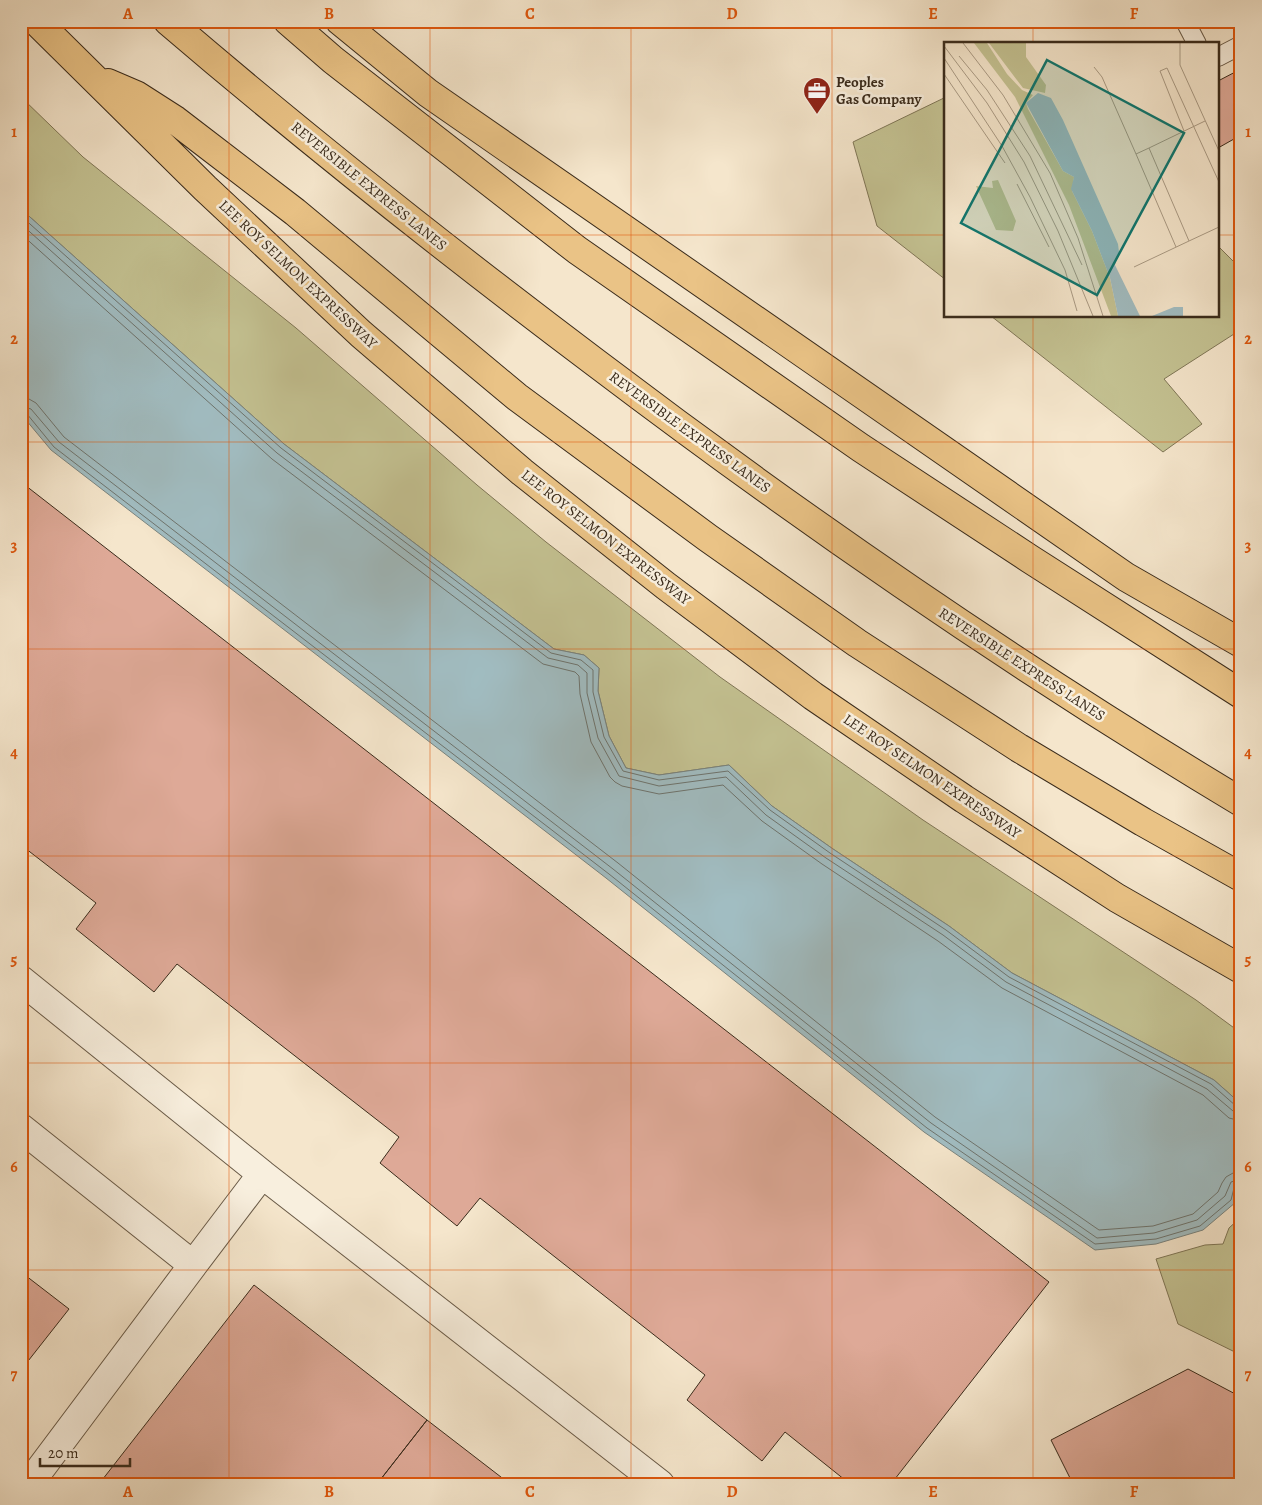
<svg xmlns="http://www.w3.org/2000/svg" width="1262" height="1505" font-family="Alegreya,serif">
	<rect width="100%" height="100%" fill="#f5e6cc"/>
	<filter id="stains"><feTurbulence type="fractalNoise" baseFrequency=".004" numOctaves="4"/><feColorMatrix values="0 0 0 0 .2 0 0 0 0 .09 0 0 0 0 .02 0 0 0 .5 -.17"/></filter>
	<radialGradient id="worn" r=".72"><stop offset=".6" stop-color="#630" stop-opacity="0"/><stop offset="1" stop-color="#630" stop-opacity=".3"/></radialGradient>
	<path fill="#c4c292" stroke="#7f7656" d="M 21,97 L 83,157 L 296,328 L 477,485 L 546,542 L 720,677 L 923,820 L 1196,1000 L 1241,1033 L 1241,1104 L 1214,1080 L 1012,973 L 949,926 L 833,849 L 772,806 L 729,765 L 659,775 L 626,768 L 609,736 L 598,691 L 599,668 L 584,655 L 554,649 L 284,444 L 21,209 Z
		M 946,97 L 946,280 L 877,226 L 853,142 Z
		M 1218,246 L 1241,269 L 1241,338 L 1234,334 L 1164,379 L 1202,424 L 1163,452 L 991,316 L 1218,316 Z
		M 1241,1217 L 1241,1355 L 1178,1324 L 1156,1259 L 1205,1245 L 1223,1244 L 1229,1228 Z"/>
	<path fill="#a1bdc2" stroke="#78837f" d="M 21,209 L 284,444 L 554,649 L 584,655 L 599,668 L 598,691 L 609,736 L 626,768 L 659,775 L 729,765 L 772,806 L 833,849 L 949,926 L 1012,973 L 1214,1080 L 1241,1104 L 1241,1180 L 1236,1202 L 1203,1230 L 1156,1244 L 1095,1250 L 924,1132 L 606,878 L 51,450 L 21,414 Z"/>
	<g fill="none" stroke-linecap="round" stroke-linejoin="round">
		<path stroke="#6e746e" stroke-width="1" d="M 21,216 L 281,448 L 551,653 L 581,660 L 593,670 L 593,692 L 604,737 L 623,771 L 659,780 L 728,771 L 770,810 L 830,853 L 946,930 L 1009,977 L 1211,1084 L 1236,1106 L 1241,1107
			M 21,224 L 277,453 L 548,658 L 578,665 L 587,673 L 587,693 L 598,738 L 619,776 L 659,786 L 726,777 L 766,815 L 826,858 L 943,935 L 1006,982 L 1207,1089 L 1233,1111 L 1241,1113
			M 21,234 L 272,459 L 543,664 L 575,672 L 579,676 L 580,694 L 591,742 L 610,777 L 615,782 L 622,786 L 659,794 L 723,785 L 762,821 L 822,864 L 938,941 L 1002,988 L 1203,1095 L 1229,1118 L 1241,1121
			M 21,398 L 29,399 L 36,403 L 64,437 L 618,863 L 935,1117 L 1099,1230 L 1153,1226 L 1193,1214 L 1218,1192 L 1222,1183 L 1226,1177 L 1233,1173 L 1241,1172
			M 21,406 L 31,409 L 59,442 L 613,869 L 931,1123 L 1097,1238 L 1154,1233 L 1197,1220 L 1225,1196 L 1231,1182 L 1241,1179
			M 21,412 L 27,414 L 54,447 L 609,874 L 927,1128 L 1095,1244 L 1156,1239 L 1200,1226 L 1231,1200 L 1234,1188 L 1241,1186"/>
	</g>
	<path fill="#dea997" stroke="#3a2b1b" d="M 1241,69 L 1241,135 L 1218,148 L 1218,81 Z
		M 21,482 L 1049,1282 L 891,1484 L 850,1484 L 785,1432 L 762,1461 L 687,1400 L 705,1375 L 480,1198 L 457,1226 L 380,1163 L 399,1137 L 177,964 L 154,992 L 76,929 L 96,903 L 21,845 Z
		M 21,1272 L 69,1309 L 21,1370 Z
		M 254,1285 L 427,1420 L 377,1484 L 99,1484 Z
		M 1188,1369 L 1241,1397 L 1241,1484 L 1073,1484 L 1051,1440 Z
		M 427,1420 L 510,1484 L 377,1484 Z"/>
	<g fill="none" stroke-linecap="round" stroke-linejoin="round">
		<defs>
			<path id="service" d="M 1185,21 L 1197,44
				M 1218,57 L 1241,45"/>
			<path id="minor" d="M 21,980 L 262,1174 L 193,1265
				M 21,1128 L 193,1265 L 29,1484
				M 262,1174 L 660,1484"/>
			<path id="motorway" d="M 36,21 L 205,188 L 361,334 L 522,472 L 666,586 L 813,696 L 964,799 L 1117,898 L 1241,969
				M 168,21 C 307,140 450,253 596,363 C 803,520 1018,668 1241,802
				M 288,21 L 333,60 L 577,250 L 861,448 L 1030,559 L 1241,694
				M 340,21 L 428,93 L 1126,577 L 1241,643
				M 108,83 L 136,95 L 175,120 L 295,212 L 517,397 L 708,538 L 857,643 L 1019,748 L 1143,822 L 1241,877"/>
		</defs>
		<use href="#service" stroke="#695a47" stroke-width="20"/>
		<use href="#minor" stroke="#695a47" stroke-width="30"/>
		<use href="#motorway" stroke="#3a2b1b" stroke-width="30"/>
		<use href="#service" stroke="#f8efde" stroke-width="18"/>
		<use href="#minor" stroke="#f8efde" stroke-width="28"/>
		<use href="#motorway" stroke="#eac386" stroke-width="28"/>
	</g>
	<path fill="none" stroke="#df570d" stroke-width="1" stroke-opacity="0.55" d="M 229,21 L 229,1484M 430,21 L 430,1484M 631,21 L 631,1484M 832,21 L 832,1484M 1033,21 L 1033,44M 21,235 L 946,235M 1218,235 L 1241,235M 1033,316 L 1033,1484M 21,442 L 1241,442M 21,649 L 1241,649M 21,856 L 1241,856M 21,1063 L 1241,1063M 21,1270 L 1241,1270"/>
	<defs>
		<symbol id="office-pin" viewBox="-11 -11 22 30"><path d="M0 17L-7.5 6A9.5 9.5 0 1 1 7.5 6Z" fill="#8f2418" stroke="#f8efde"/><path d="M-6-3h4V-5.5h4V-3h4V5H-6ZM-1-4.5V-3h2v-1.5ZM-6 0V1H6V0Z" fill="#fff"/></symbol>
	</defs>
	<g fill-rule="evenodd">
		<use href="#office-pin" x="801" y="75" width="32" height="43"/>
	</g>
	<g text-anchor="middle" stroke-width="5" stroke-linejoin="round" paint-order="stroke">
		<g font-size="15" font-weight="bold" fill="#3a2b1b" stroke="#f8efde" text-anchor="start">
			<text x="836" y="87">Peoples<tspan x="836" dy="17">Gas Company</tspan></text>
		</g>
		<g font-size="15" fill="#3a2b1b" stroke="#f8efde">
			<text transform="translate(369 186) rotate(39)" y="5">REVERSIBLE EXPRESS LANES</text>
			<text transform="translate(298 274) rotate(43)" y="5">LEE ROY SELMON EXPRESSWAY</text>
			<text transform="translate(690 432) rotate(36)" y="5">REVERSIBLE EXPRESS LANES</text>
			<text transform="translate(606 537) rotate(38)" y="5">LEE ROY SELMON EXPRESSWAY</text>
			<text transform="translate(1022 664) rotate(33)" y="5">REVERSIBLE EXPRESS LANES</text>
			<text transform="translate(932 776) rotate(34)" y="5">LEE ROY SELMON EXPRESSWAY</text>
		</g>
	</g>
	<g transform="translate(944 42)">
		<rect width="275" height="275" fill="#f5e6cc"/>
		<path d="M 30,1 L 43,1 L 63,32 L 78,48 L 89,53 L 82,61 L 84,67 L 119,129 L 130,135 L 128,149 L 148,189 L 166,236 L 174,274 L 167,274 L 125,163 L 71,55 ZM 45,1 L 82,1 L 82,15 L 102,43 L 101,51 L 79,46 ZM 54,138 L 72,179 L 69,189 L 52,188 L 32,144 L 49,146 L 48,139 Z" fill="#c4c292"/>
		<path d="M 94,51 L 107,56 L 119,78 L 174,202 L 175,210 L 171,223 L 196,274 L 174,274 L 166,236 L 148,189 L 127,147 L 130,135 L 119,129 L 82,61 ZM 230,265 L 239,265 L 239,274 L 208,274 Z" fill="#a1bdc2"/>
		<path fill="none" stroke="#aa9b85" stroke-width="1" d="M 19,1 L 59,53 L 106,131 L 134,196 L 159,274M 236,1 L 236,23 L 275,109M 0,4 L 43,61 L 80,120 L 114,189 L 149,274M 15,14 L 43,48 L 86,114 L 138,223M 0,16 L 58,104 L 86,155 L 121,228 L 133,269M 150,25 L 158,35 L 192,112M 0,32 L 61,121M 261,79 L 205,106 L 245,199 L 275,185M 240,89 L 216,29 L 223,26 L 275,140M 205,106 L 192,112 L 232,205M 73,142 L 105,205M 190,225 L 245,199"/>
		<path fill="#0f766e" fill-opacity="0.15" stroke="#0f766e" stroke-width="2.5" d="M 103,18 L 240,91 L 153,253 L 17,181 Z"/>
		<rect width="275" height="275" fill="none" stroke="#3a2b1b" stroke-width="2.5"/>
	</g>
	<rect width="1262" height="1505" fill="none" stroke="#f5e6cc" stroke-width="55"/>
	<path d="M40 1458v8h90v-8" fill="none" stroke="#3a2b1b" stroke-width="2.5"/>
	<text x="48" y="1458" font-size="15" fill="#3a2b1b" stroke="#f8efde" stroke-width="4" paint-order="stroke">20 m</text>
	<rect x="28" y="28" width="1206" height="1450" fill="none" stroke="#df570d" stroke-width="2"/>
	<g font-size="16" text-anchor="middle" font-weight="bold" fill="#df570d">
		<text x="128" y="19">A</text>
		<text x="329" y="19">B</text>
		<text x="530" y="19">C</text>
		<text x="732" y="19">D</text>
		<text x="933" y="19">E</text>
		<text x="1134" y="19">F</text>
		<text x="14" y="137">1</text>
		<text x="1248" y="137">1</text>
		<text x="14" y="344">2</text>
		<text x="1248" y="344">2</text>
		<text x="14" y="551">3</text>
		<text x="1248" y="551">3</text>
		<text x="14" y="758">4</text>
		<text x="1248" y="758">4</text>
		<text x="14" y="965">5</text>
		<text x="1248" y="965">5</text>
		<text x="14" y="1172">6</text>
		<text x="1248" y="1172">6</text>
		<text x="14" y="1380">7</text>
		<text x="1248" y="1380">7</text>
		<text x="128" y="1497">A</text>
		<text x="329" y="1497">B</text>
		<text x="530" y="1497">C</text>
		<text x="732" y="1497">D</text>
		<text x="933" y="1497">E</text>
		<text x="1134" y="1497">F</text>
	</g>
	<rect width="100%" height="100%" filter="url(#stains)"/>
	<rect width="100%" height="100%" fill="url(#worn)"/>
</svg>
